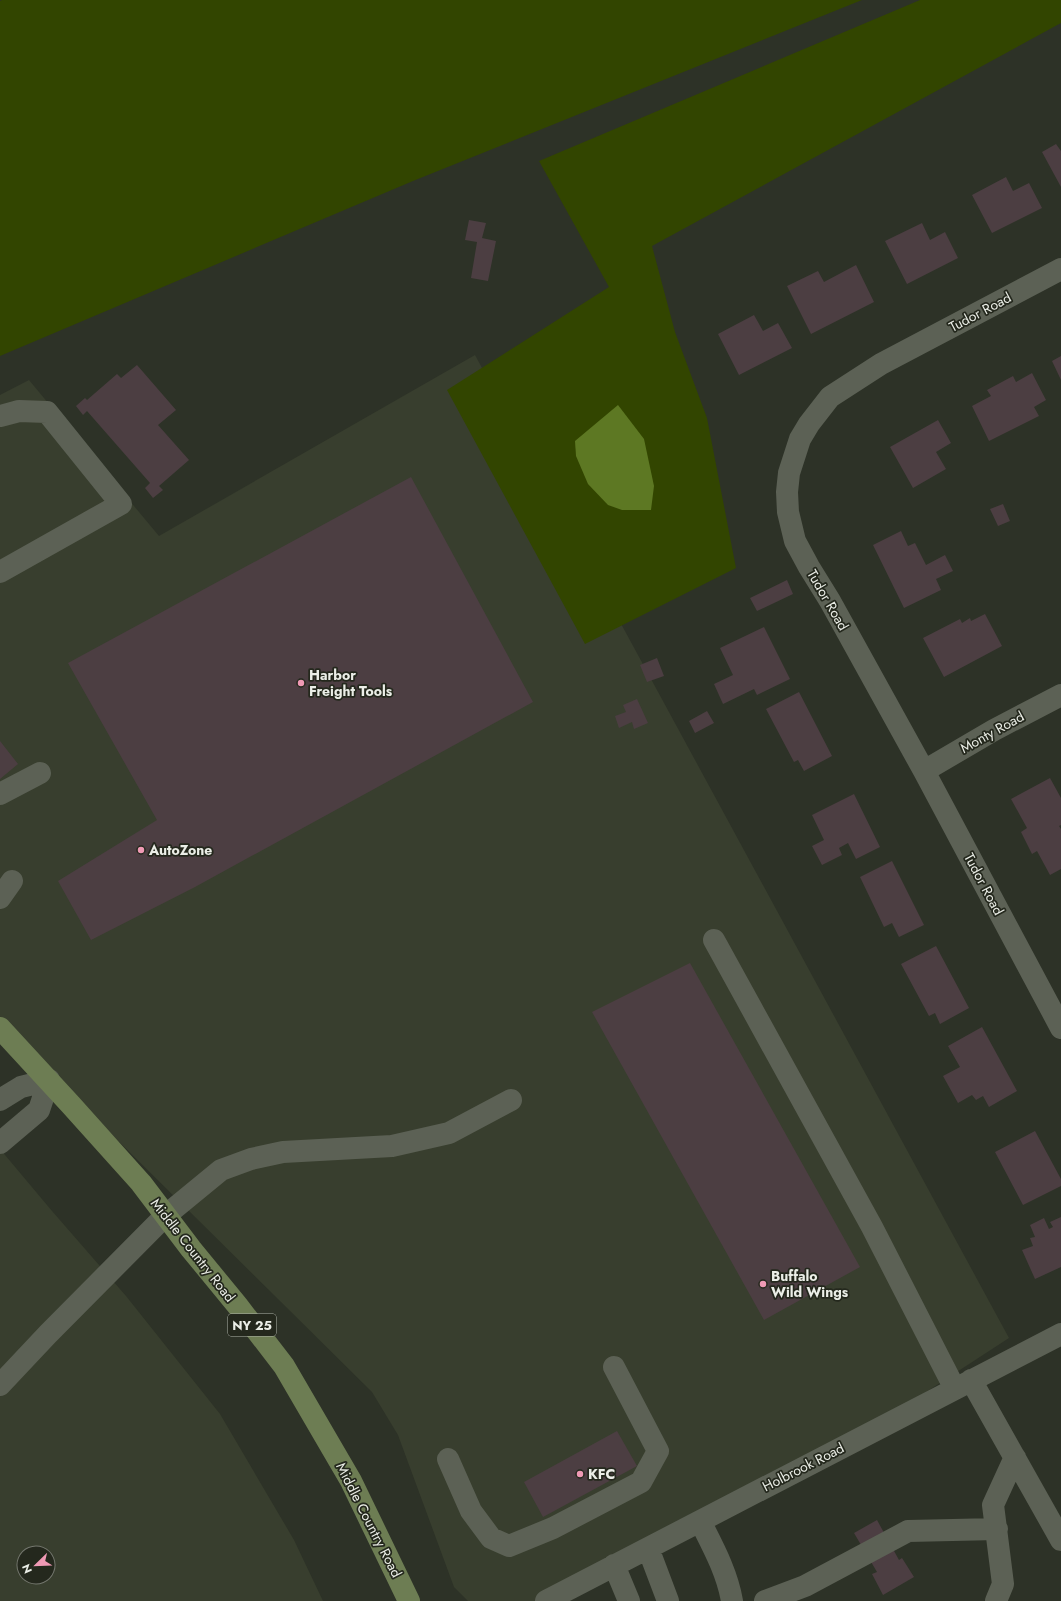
<svg xmlns="http://www.w3.org/2000/svg" width="1061" height="1601" font-family="Jost,sans-serif">
	<rect width="100%" height="100%" fill="#2d3227"/>
	<path fill="#383e2e" fill-rule="evenodd" d="M 475,355 L 1009,1338 L 837,1450 L 546,1601 L 468,1601 L 454,1587 L 398,1435 L 372,1392 L 0,1024 L 0,395 L 29,380 L 159,536 Z
		M 0,1149 L 52,1211 L 126,1296 L 220,1414 L 294,1540 L 323,1601 L 0,1601 ZM 24,1553 L 48,1553 L 48,1577 L 24,1577 Z"/>
	<path fill="#324500" d="M 2,0 L 862,0 L 413,181 L 0,356 L 0,1 Z
		M 920,0 L 1061,0 L 1061,23 L 652,246 L 675,332 L 707,418 L 736,568 L 585,644 L 447,390 L 609,287 L 539,161 Z"/>
	<path fill="#5d7823" d="M 618,405 L 644,439 L 654,486 L 651,510 L 622,510 L 608,505 L 588,484 L 576,456 L 575,441 Z"/>
	<path fill="#4c3e42" d="M 1056,144 L 1061,151 L 1061,187 L 1042,152 Z
		M 1006,177 L 1013,191 L 1029,183 L 1042,208 L 992,233 L 972,195 Z
		M 469,220 L 486,223 L 482,238 L 496,241 L 488,281 L 471,278 L 477,242 L 465,240 Z
		M 922,223 L 930,240 L 945,232 L 958,258 L 907,284 L 885,241 Z
		M 856,265 L 874,302 L 811,334 L 787,286 L 818,271 L 824,282 Z
		M 754,315 L 763,331 L 778,323 L 792,348 L 739,375 L 718,334 Z
		M 1061,356 L 1061,380 L 1052,361 Z
		M 137,365 L 176,410 L 158,425 L 189,460 L 159,486 L 163,490 L 153,498 L 145,488 L 150,483 L 87,411 L 83,415 L 76,406 L 85,398 L 87,400 L 117,374 L 121,378 Z
		M 1032,373 L 1046,400 L 1034,407 L 1039,416 L 989,441 L 972,406 L 991,396 L 987,390 L 1013,376 L 1016,382 Z
		M 938,420 L 951,443 L 936,452 L 946,469 L 913,488 L 890,447 Z
		M 411,477 L 533,702 L 195,887 L 91,940 L 58,881 L 157,820 L 68,663 Z
		M 1003,504 L 1010,521 L 998,526 L 990,509 Z
		M 901,531 L 908,546 L 915,543 L 926,565 L 945,555 L 953,571 L 936,579 L 941,590 L 904,608 L 873,545 Z
		M 787,580 L 793,594 L 757,611 L 750,598 Z
		M 985,614 L 1002,646 L 944,677 L 923,638 L 960,619 L 962,623 L 970,618 L 971,621 Z
		M 764,627 L 790,679 L 757,695 L 754,689 L 723,704 L 714,684 L 733,675 L 720,648 Z
		M 657,658 L 664,676 L 647,682 L 640,665 Z
		M 799,692 L 832,756 L 804,771 L 798,760 L 794,762 L 766,709 Z
		M 637,699 L 648,723 L 634,729 L 632,722 L 619,728 L 615,716 L 626,712 L 623,705 Z
		M 707,711 L 714,723 L 695,733 L 689,721 Z
		M 0,741 L 18,764 L 0,779 Z
		M 1050,778 L 1061,798 L 1061,825 L 1059,826 L 1061,829 L 1061,869 L 1050,875 L 1037,851 L 1032,854 L 1021,832 L 1027,828 L 1011,799 Z
		M 854,794 L 880,847 L 856,859 L 848,843 L 839,848 L 842,855 L 822,865 L 812,846 L 824,840 L 812,815 Z
		M 892,861 L 924,925 L 899,937 L 892,923 L 884,927 L 860,877 Z
		M 936,946 L 969,1008 L 940,1024 L 935,1013 L 929,1016 L 901,964 Z
		M 690,963 L 860,1267 L 764,1320 L 592,1012 Z
		M 982,1027 L 1017,1091 L 989,1107 L 983,1096 L 976,1100 L 972,1095 L 958,1103 L 943,1076 L 960,1067 L 948,1046 Z
		M 1035,1131 L 1061,1179 L 1061,1186 L 1023,1205 L 995,1152 Z
		M 1061,1217 L 1061,1267 L 1035,1279 L 1022,1250 L 1033,1246 L 1030,1238 L 1035,1237 L 1030,1225 L 1044,1218 L 1049,1229 L 1053,1227 L 1050,1222 Z
		M 617,1431 L 637,1466 L 543,1517 L 524,1482 Z
		M 877,1520 L 899,1560 L 902,1558 L 914,1577 L 883,1595 L 872,1574 L 877,1572 L 854,1533 Z"/>
	<g fill="none" stroke-linecap="round" stroke-linejoin="round">
		<path stroke="#5c6155" stroke-width="22" d="M 1061,269 L 881,364 L 830,397 L 809,424 L 800,439 L 789,473 L 787,492 L 788,512 L 795,541 L 809,567 L 830,601 L 924,771 L 1061,1028
			M 0,416 L 19,411 L 47,412 L 121,504 L 0,572
			M 924,771 L 994,730 L 1061,695
			M 0,794 L 40,773
			M 0,898 L 12,881
			M 714,940 L 872,1227 L 955,1389
			M 0,1100 L 21,1087 L 49,1080
			M 0,1143 L 39,1110 L 49,1080
			M 971,1380 L 1061,1540
			M 0,1385 L 48,1334 L 165,1216 L 221,1170 L 251,1159 L 283,1152 L 392,1146 L 449,1133 L 511,1100
			M 448,1459 L 471,1511 L 491,1538 L 509,1546 L 553,1528 L 641,1482 L 658,1451 L 614,1367
			M 700,1521 C 713,1547 727,1572 732,1601
			M 648,1548 L 668,1601
			M 614,1565 L 629,1601
			M 546,1601 L 1061,1334
			M 765,1601 L 805,1586 L 908,1531 L 997,1529
			M 996,1601 L 1003,1584 L 993,1505 L 1015,1457"/>
		<path stroke="#6d7d53" stroke-width="22" d="M 0,1028 L 71,1105 L 141,1183 L 191,1249 L 237,1305 L 284,1366 L 351,1481 L 409,1601"/>
	</g>
	<g fill="#f09ab5" stroke="#24281d" stroke-width="1.5">
		<circle cx="301" cy="683" r="4"/>
		<circle cx="141" cy="850" r="4"/>
		<circle cx="763" cy="1284" r="4"/>
		<circle cx="580" cy="1474" r="4"/>
	</g>
	<g text-anchor="middle" stroke-width="3.5" stroke-linejoin="round" paint-order="stroke">
		<rect fill="#24281d" stroke="#afb3aa" stroke-width="1" x="228" y="1314" width="48" height="22" rx="3"/>
		<g font-size="13" font-weight="bold" fill="#ebeee7">
			<text x="252" y="1330">NY 25</text>
		</g>
		<g font-size="14" fill="#ebeee7" stroke="#24281d">
			<text transform="translate(980 312) rotate(-28)" y="5">Tudor Road</text>
			<text transform="translate(828 600) rotate(60)" y="5">Tudor Road</text>
			<text transform="translate(992 732) rotate(-29)" y="5">Monty Road</text>
			<text transform="translate(984 884) rotate(62)" y="5">Tudor Road</text>
			<text transform="translate(193 1250) rotate(52)" y="5">Middle Country Road</text>
			<text transform="translate(803 1467) rotate(-27)" y="5">Holbrook Road</text>
			<text transform="translate(369 1520) rotate(63)" y="5">Middle Country Road</text>
		</g>
		<g font-size="14" font-weight="bold" fill="#ebeee7" stroke="#24281d" text-anchor="start">
			<text x="309" y="680">Harbor<tspan x="309" dy="16">Freight Tools</tspan></text>
			<text x="149" y="855">AutoZone</text>
			<text x="771" y="1281">Buffalo<tspan x="771" dy="16">Wild Wings</tspan></text>
			<text x="588" y="1479">KFC</text>
		</g>
	</g>
	<g transform="translate(36 1565) rotate(247)"><circle r="19" fill="#24281d" stroke="#74776e"/>
	<path d="M0-3L7 15L0 10L-7 15Z" fill="#f09ab5"/>
	<text y="-6" font-size="11" font-weight="bold" text-anchor="middle" fill="#ebeee7">N</text>
	</g>
</svg>
